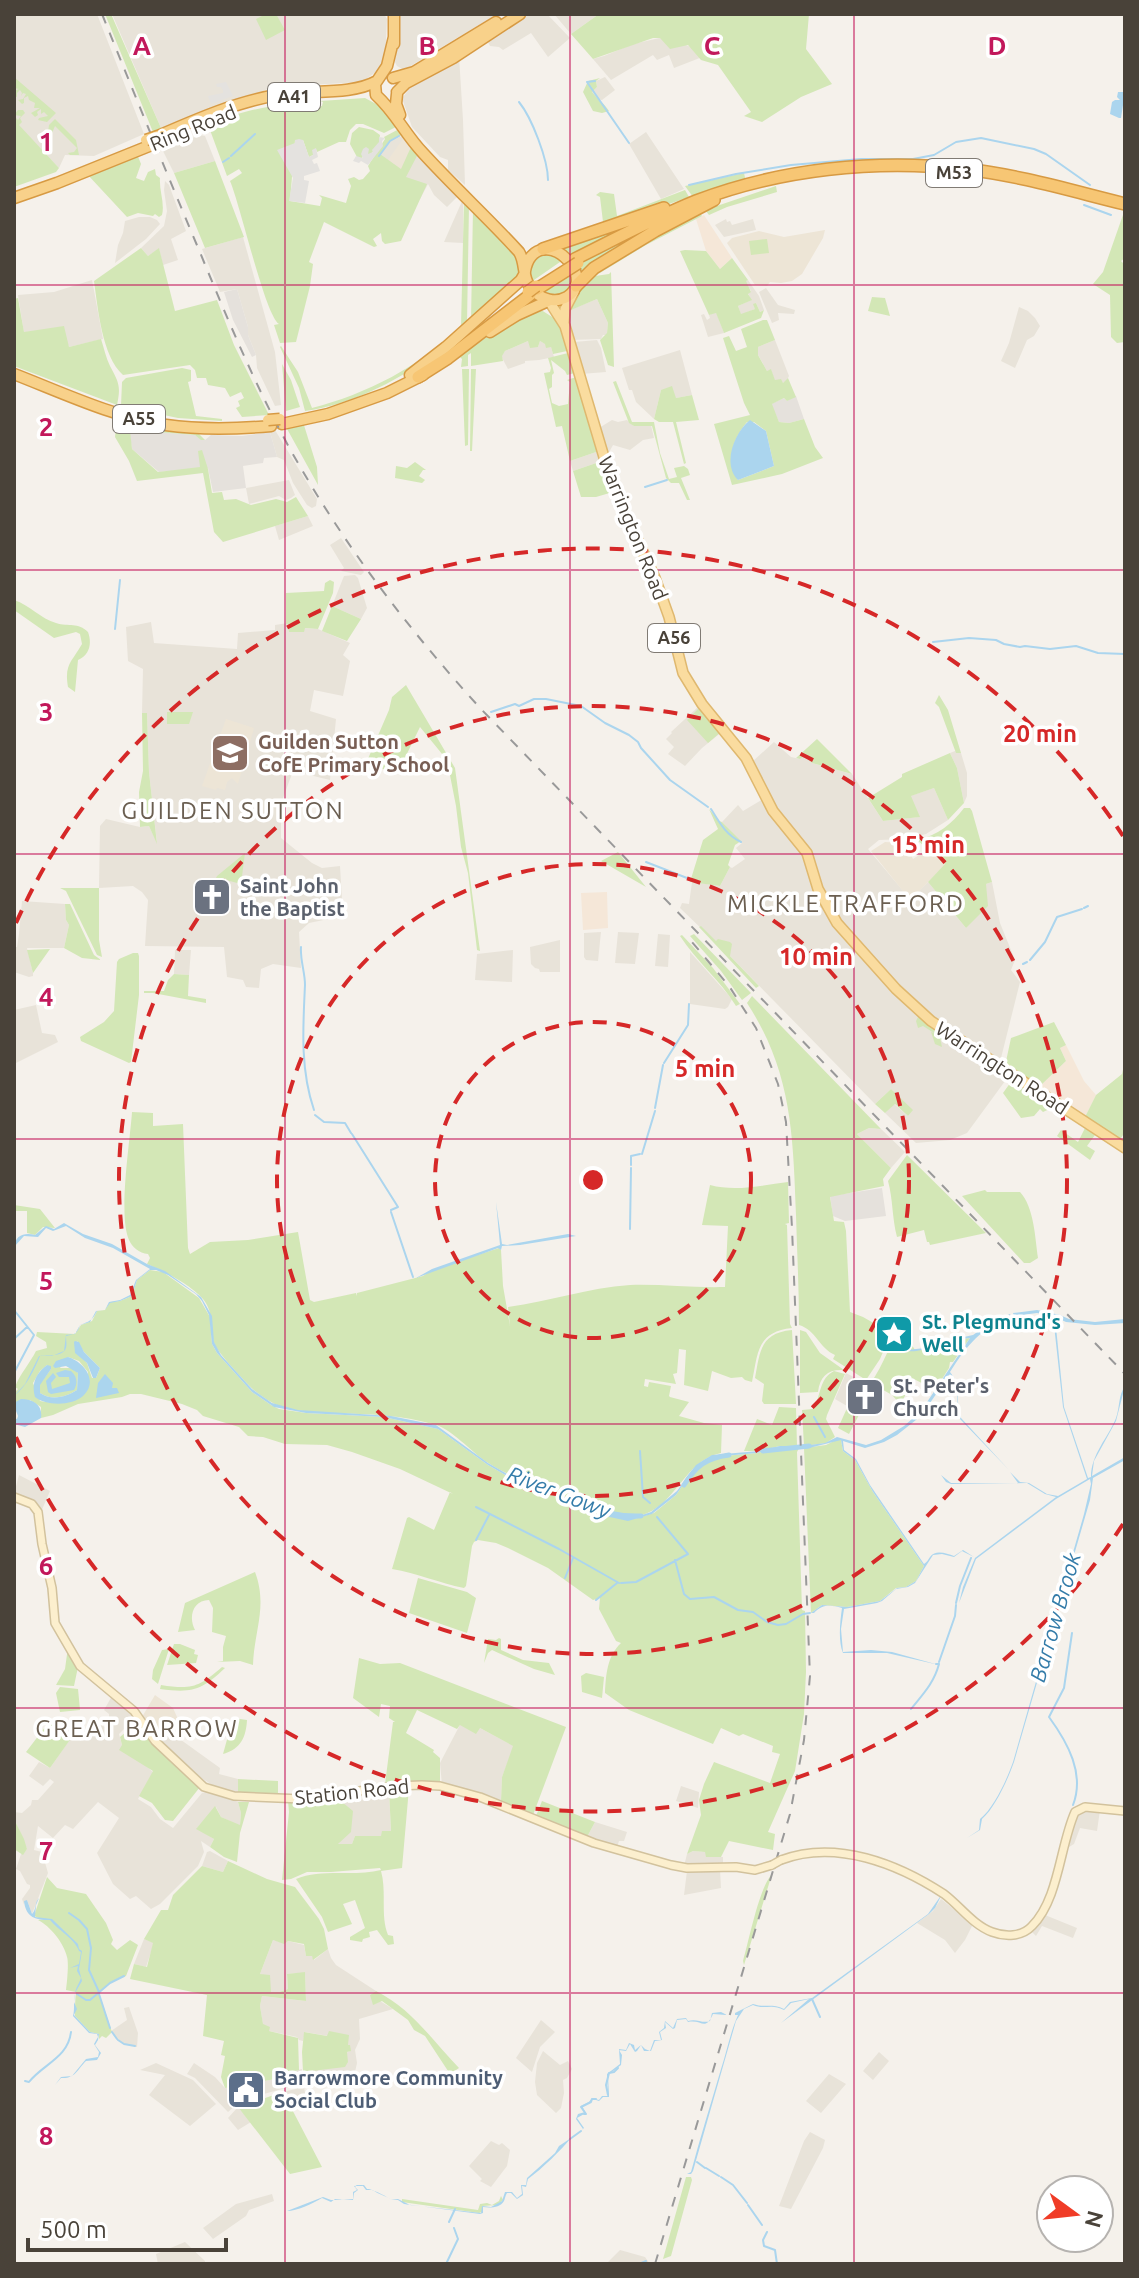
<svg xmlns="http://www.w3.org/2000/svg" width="1139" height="2278" font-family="Ubuntu,sans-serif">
	<rect width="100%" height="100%" fill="#f5f1eb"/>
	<path fill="#e8e3d9" d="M 14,14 L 97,14 L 144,134 L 94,156 L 65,155 L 59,168 L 14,121 Z
		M 112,14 L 384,14 L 387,19 L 385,62 L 380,69 L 362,82 L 274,87 L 161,128 Z
		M 398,14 L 497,14 L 404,70 L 397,66 L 395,62 Z
		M 525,14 L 547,14 L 570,38 L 548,57 L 531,33 L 503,50 L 499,47 L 490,46 L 486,38 Z
		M 554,14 L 599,14 L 571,34 Z
		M 664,37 L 710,54 L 674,68 L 669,55 L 657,60 L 653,55 L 611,80 L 593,59 L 604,56 L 633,44 Z
		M 459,56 L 463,120 L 465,185 L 448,170 L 448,160 L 440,157 L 412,127 L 403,101 L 403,97 L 415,81 Z
		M 605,77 L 615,90 L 602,100 L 597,99 L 592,92 L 597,87 L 596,81 Z
		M 646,132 L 684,189 L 661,199 L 629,144 Z
		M 200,135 L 205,136 L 215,161 L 174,173 L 160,145 L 173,139 L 178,146 L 184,141 Z
		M 404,135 L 460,194 L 447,207 L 434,195 L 428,184 L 420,199 L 398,190 L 380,154 L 390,141 Z
		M 165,181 L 169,185 L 186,231 L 171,239 L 178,260 L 163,265 L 159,249 L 148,256 L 141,248 L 164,226 L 167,211 L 164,190 Z
		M 463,199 L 463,243 L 444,242 Z
		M 139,217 L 150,217 L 157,220 L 160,224 L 146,239 L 115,263 L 118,245 L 123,233 L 125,221 Z
		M 726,219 L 727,222 L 730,221 L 732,225 L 753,219 L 756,230 L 724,237 L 715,225 Z
		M 243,237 L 275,352 L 281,405 L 275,406 L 257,368 L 256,355 L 248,335 L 248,327 L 237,289 L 220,292 L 202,249 Z
		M 92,280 L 103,339 L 69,347 L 66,340 L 24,333 L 18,295 L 54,292 Z
		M 748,280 L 759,296 L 764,310 L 760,312 L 756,303 L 755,309 L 741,315 L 738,306 L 751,300 L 748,293 L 751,291 L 745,281 Z
		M 766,288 L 778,305 L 795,310 L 794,314 L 778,313 L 779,320 L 772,323 L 759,292 Z
		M 597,299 L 608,323 L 607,335 L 603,335 L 601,339 L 571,340 L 567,322 L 570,310 Z
		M 1019,307 L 1028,311 L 1035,318 L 1040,326 L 1034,336 L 1027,340 L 1015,368 L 1001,361 L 1009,343 Z
		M 716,312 L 724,333 L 708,337 L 701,315 L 704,314 L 707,320 L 710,318 L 709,315 Z
		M 597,340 L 601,348 L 606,372 L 581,374 L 574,342 Z
		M 775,340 L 789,376 L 786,382 L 783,383 L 779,380 L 775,381 L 771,370 L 767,371 L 757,353 L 758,347 Z
		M 528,341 L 538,347 L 540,341 L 551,347 L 554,357 L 539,360 L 525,361 L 525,363 L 508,369 L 501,356 L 505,351 Z
		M 680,350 L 692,395 L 676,398 L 661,390 L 654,419 L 636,402 L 632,390 L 629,390 L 622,368 Z
		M 612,420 L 618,422 L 627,420 L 634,426 L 651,425 L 654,438 L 643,440 L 630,450 L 613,445 L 607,456 L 599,428 Z
		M 275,430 L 317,499 L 316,506 L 312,508 L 307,505 L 293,483 L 284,460 L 277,457 L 270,432 Z
		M 599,451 L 602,461 L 573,471 L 570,461 Z
		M 289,480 L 295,495 L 291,498 L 286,500 L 279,496 L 249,504 L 246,488 Z
		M 308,516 L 313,526 L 279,540 L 275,526 Z
		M 341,538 L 364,572 L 361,575 L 341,571 L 344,568 L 330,545 Z
		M 355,575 L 358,578 L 367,608 L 361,619 L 332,606 L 344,576 Z
		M 151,622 L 154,643 L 237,649 L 238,633 L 275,630 L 275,625 L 288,623 L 304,628 L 318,629 L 350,643 L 343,655 L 350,661 L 343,696 L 314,690 L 310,711 L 336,719 L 330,780 L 293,771 L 283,798 L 281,819 L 281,838 L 312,863 L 322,868 L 340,866 L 343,916 L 309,923 L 299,932 L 301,968 L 273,964 L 261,969 L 259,988 L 246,987 L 243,980 L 227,977 L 224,947 L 145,946 L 148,900 L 142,892 L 133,886 L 99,888 L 100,826 L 106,819 L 140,827 L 149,826 L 157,843 L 149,772 L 147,713 L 142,713 L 143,669 L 128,661 L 126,627 Z
		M 698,707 L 723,731 L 702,748 L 685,766 L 668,754 L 674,747 L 666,739 L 672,733 L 671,732 Z
		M 774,742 L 791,757 L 800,759 L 804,756 L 812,763 L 852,774 L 883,821 L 919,817 L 910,796 L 934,788 L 948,820 L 926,834 L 905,839 L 879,840 L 868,849 L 910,899 L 928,882 L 966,928 L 986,884 L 992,882 L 1000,923 L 1015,960 L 1011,970 L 1020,982 L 998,1070 L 1008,1077 L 967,1133 L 950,1140 L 916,1143 L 885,1113 L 894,1104 L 908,1116 L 912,1110 L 891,1089 L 875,1104 L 730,956 L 680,908 L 682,903 L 689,904 L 692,882 L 720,886 L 730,867 L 732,868 L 745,859 L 736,848 L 742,843 L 722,822 L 738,805 L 743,811 L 768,796 L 752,762 Z
		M 955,751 L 961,753 L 967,773 L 967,796 L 964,803 L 957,768 L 950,753 Z
		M 22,901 L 65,904 L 66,920 L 69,925 L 64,948 L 27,948 L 33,973 L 33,976 L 29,977 L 14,972 L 14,947 L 17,947 L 19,934 Z
		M 601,932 L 598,961 L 586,960 L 584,957 L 584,933 Z
		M 618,932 L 639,933 L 635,964 L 615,963 Z
		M 658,934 L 670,935 L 668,967 L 655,966 Z
		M 560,940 L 560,972 L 540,972 L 539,969 L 535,968 L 531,964 L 530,947 Z
		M 175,950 L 191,950 L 189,975 L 174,974 Z
		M 513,950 L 512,982 L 475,980 L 477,954 Z
		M 690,952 L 732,999 L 728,1007 L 725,1009 L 690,1004 Z
		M 36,1005 L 42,1033 L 55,1035 L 58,1042 L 14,1064 L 14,1010 Z
		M 869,1128 L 881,1129 L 905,1152 L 891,1168 L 857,1134 Z
		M 846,1373 L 861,1381 L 860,1385 L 857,1384 L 847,1406 L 835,1399 Z
		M 19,1475 L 50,1491 L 41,1512 L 14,1494 Z
		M 112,1696 L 135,1715 L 133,1720 L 119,1734 L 122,1745 L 153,1772 L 138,1799 L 151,1807 L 160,1819 L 173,1828 L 202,1793 L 210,1791 L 238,1802 L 241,1813 L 240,1826 L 221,1817 L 216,1807 L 197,1828 L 214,1839 L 210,1847 L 201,1841 L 204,1852 L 198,1866 L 160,1904 L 151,1909 L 136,1896 L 130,1899 L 113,1884 L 97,1853 L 119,1818 L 98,1802 L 73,1829 L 65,1825 L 53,1838 L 38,1826 L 34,1850 L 42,1852 L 48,1873 L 32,1914 L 27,1900 L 24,1904 L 26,1910 L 22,1899 L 30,1888 L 30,1885 L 27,1884 L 20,1871 L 16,1869 L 21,1854 L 23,1854 L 27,1849 L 14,1818 L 14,1812 L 22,1813 L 31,1805 L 32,1800 L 38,1800 L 54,1782 L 50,1779 L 43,1786 L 29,1776 L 39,1762 L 50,1768 L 73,1735 L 81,1741 L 89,1726 L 95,1728 L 97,1724 L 108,1728 L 113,1725 L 113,1721 L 109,1718 L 109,1714 L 104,1710 Z
		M 463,1719 L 514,1746 L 502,1777 L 501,1801 L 442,1785 L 440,1763 Z
		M 170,1732 L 220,1768 L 219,1774 L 238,1779 L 238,1793 L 214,1786 L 192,1772 L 157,1740 Z
		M 681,1786 L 699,1792 L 698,1808 L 676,1801 Z
		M 389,1790 L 391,1832 L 381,1836 L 355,1836 L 352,1844 L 338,1844 L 344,1836 L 347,1807 L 342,1802 L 329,1798 Z
		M 1083,1810 L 1100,1810 L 1097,1831 L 1080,1828 L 1074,1844 L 1069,1847 L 1072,1825 L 1078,1813 Z
		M 595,1822 L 627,1832 L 624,1841 L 619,1841 L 617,1847 L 587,1837 Z
		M 210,1851 L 228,1861 L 223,1872 L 202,1866 L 207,1852 Z
		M 693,1851 L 706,1852 L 707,1857 L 723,1857 L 723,1865 L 684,1866 L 687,1854 Z
		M 720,1869 L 721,1888 L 684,1895 L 687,1871 Z
		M 941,1899 L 971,1923 L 972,1926 L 965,1940 L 955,1953 L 945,1940 L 917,1923 L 933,1911 Z
		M 1045,1915 L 1077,1928 L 1073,1938 L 1042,1926 L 1036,1936 L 1031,1931 Z
		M 144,1939 L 154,1943 L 146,1967 L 134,1964 Z
		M 273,1940 L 284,1943 L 288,1941 L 304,1945 L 306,1956 L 312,1956 L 314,1960 L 328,1949 L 331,1958 L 336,1965 L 376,1991 L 370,1995 L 393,2009 L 359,2019 L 360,2039 L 355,2050 L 357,2063 L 353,2081 L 326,2079 L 296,2085 L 242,2100 L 228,2112 L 195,2078 L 187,2074 L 194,2063 L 215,2077 L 225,2088 L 286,2077 L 286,2073 L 302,2069 L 302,2072 L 350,2051 L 347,2046 L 328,2036 L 305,2032 L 303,2041 L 299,2040 L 297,2037 L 269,2031 L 263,2025 L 260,2006 L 262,1996 L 306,2001 L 305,1973 L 287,1974 L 288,1989 L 279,1992 L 271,1992 L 269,1986 L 270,1979 L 260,1974 Z
		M 129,2007 L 138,2033 L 137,2047 L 124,2044 L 115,2037 L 111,2031 L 127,2020 L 124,2008 Z
		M 541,2020 L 555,2032 L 540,2047 L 532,2072 L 516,2058 Z
		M 543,2051 L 560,2065 L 568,2061 L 572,2069 L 567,2078 L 563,2080 L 564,2093 L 561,2108 L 556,2113 L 537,2095 L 535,2082 L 537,2063 Z
		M 879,2052 L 889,2061 L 873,2080 L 863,2071 Z
		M 156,2063 L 193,2080 L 216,2104 L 190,2126 L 149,2095 L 165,2075 L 140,2070 Z
		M 829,2074 L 846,2084 L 821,2113 L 806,2101 Z
		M 304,2087 L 307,2105 L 291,2110 L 283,2092 Z
		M 238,2107 L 251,2122 L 238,2130 L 228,2118 Z
		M 810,2132 L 825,2140 L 823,2148 L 791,2209 L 779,2206 L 804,2141 Z
		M 491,2141 L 499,2145 L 502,2143 L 510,2150 L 507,2166 L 491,2187 L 480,2181 L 482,2179 L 469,2166 Z
		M 272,2194 L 274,2201 L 249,2210 L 246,2216 L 213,2239 L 203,2228 L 236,2204 Z
		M 185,2242 L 205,2261 L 205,2264 L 158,2264 L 156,2254 Z
		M 620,2250 L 645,2257 L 650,2264 L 606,2264 Z"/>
	<path fill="#f5e7d8" d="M 704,215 L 732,258 L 720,269 L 706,251 L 696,219 Z
		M 607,892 L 608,928 L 583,930 L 581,893 Z
		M 1066,1045 L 1084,1081 L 1096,1095 L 1085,1117 L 1038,1088 L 1066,1061 L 1060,1048 Z"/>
	<path fill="#e5e1dc" d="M 237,289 L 248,327 L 248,335 L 256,355 L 252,357 L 233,320 L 224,292 Z
		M 796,396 L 804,419 L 789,423 L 779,422 L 771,404 L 784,398 L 787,401 Z
		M 129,430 L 195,435 L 205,440 L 211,435 L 242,436 L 270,432 L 277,457 L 264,458 L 263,463 L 243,466 L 246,488 L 213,492 L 208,468 L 159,472 L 132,449 Z
		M 882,1188 L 886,1216 L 845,1221 L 833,1216 L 830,1196 Z"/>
	<path fill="#ede5d6" d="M 405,136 L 417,150 L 402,170 L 388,160 Z
		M 825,230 L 823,238 L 802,274 L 792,281 L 781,283 L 770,282 L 767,286 L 755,285 L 727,243 L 732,238 L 759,231 L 784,237 Z
		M 226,719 L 254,728 L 238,784 L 232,778 L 227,782 L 225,790 L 217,788 L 216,790 L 202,786 Z
		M 885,842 L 905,843 L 913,859 L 928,849 L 945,865 L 910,900 L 871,851 Z
		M 155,1695 L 173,1708 L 181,1726 L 157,1740 L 142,1717 Z"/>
	<path fill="#d3e7b6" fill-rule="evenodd" d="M 105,14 L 111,14 L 161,128 L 153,132 Z
		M 266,14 L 276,14 L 285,30 L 266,40 L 256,19 Z
		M 599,14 L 809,14 L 806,49 L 832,84 L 801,97 L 762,122 L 744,116 L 751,112 L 718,65 L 701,60 L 688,45 L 670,49 L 660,38 L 653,38 L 593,59 L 571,34 Z
		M 14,77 L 56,113 L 47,122 L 38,120 L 39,118 L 48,116 L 44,112 L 41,114 L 41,109 L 37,112 L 38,115 L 35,117 L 31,113 L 40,108 L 34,108 L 35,103 L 29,100 L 28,96 L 24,98 L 24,103 L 22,104 L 18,100 L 23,99 L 26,94 L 23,93 L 21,96 L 22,93 L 20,90 L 17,93 L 17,97 L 14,96 L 14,91 L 19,89 L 14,88 Z
		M 600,78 L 596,81 L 597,87 L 592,92 C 598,100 604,103 609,111 L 602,113 L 593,111 L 583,92 L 588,81 Z
		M 365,98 L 389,111 L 398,126 L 384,133 L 363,124 L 356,124 L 350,130 L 346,142 L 339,142 L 317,152 L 316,149 L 313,155 L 309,157 L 303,140 L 295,140 L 290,201 L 320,206 L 322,198 L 319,195 L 346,203 L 351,186 L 348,179 L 354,177 L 359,180 L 363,179 L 370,171 L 368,166 L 385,139 L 384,137 L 399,129 L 402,135 L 390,141 L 380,154 L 401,169 L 411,147 L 418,154 L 406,177 L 427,184 L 401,241 L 385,244 L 382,241 L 381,233 L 373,239 L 377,246 L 374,247 L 324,222 L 309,262 L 313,264 L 310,286 L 296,342 L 280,343 L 274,325 L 279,324 C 265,315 241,207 230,181 L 242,173 L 239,169 L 227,176 L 210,130 C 223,110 288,104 312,101 L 313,107 L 322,106 L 323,102 L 320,101 Z
		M 23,110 L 25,113 L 20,118 L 22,122 L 19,125 L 59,168 L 56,172 L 14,187 L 14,121 L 15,117 L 18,120 L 21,116 L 14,115 L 18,110 Z
		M 55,119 L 76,140 L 79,155 L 70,155 L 68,153 L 74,152 L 77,148 L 55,126 L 52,133 L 48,132 L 49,125 Z
		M 359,127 L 373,130 L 380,135 L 379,144 L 366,160 L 363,155 L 362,159 L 357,157 L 350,144 L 352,133 Z
		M 137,154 L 141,164 L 136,178 L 144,181 L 148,172 L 155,169 L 156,175 L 160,178 C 159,191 165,203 162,215 L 159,217 L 155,214 L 153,216 L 138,213 L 127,217 L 87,174 Z
		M 215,161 L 244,237 L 205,248 L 174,173 Z
		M 744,173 L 746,182 L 693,197 L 685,186 Z
		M 776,186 L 777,192 L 727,207 L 709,215 L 705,210 Z
		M 685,190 L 689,197 L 557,243 L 541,245 L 603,222 L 600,197 L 596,195 L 600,192 L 614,194 L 617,216 Z
		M 464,199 L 469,205 L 467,324 C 455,335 444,348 430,357 C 394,383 349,405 305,411 L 299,388 L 280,347 L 281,346 L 298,372 L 312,408 C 367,394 420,366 461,327 Z
		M 473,208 L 517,254 L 522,276 L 471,321 Z
		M 657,212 L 573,259 L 559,247 Z
		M 699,212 L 702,216 L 646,245 L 595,276 L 609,274 L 611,272 L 614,367 L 608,365 L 600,340 L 607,333 L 608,323 L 597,299 L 571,310 L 568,316 C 569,273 664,230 699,212 Z
		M 1124,212 L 1125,258 L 1121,261 L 1125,265 L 1125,342 L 1117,343 L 1111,337 L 1110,295 L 1093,284 L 1103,272 Z
		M 673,217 L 584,274 L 578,266 L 595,255 Z
		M 767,239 L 769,253 L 751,255 L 749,241 Z
		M 141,248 L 148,256 L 159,248 L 175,311 L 217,300 L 234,345 L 269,415 L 242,417 L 236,408 L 240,406 L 238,401 L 244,398 L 241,392 L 230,397 L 225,388 L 208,385 L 206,378 L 197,378 L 195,370 L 190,365 L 123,375 C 102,356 98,309 94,281 Z
		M 685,250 L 706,251 L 720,269 L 732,258 L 748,280 L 746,281 L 751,292 L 748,294 L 752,300 L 738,306 L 741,314 L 755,309 L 753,304 L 756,303 L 760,312 L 764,310 L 761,318 L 724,333 L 716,313 L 709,315 L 680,251 Z
		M 546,253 L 556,255 L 564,263 L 560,262 L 534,280 L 533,283 L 529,272 L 533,261 Z
		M 570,272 L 573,278 L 571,289 L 559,298 L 541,291 L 544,292 L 569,276 Z
		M 872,297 L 885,298 L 890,316 L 868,311 Z
		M 18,298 L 24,332 L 64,326 L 69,347 L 101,339 C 104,348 106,358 110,366 C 119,383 121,386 117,405 L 14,366 L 14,299 Z
		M 538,308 L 557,320 L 569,348 L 567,351 L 553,354 L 551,347 L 546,348 L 545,344 L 540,341 L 538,347 L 530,348 L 528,341 L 505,351 L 502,356 L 503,361 L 471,366 L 471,353 L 468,355 L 468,366 L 461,367 L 462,359 L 459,356 L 522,313 L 524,318 L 526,318 L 526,314 Z
		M 763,320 L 767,320 L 775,340 L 758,347 L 758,355 L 767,371 L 771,369 L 775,380 L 781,379 L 783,383 L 788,378 L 796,397 L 787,401 L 784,398 L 772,404 L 779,422 L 789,423 L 804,419 L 815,447 L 823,458 L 782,474 L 732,485 L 714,424 L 750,415 L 744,403 L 723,338 L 729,336 L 736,351 L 747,347 L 741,329 ZM 747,422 L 754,422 L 766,431 L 774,466 L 738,480 C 725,460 733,439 747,422 Z
		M 568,353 L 570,353 L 575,373 L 567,375 L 565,371 L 551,360 L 554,373 L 552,375 L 552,387 L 549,389 L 552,403 L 559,406 L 568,404 L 570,382 L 567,380 L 576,377 L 599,451 L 570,461 L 562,426 L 556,427 L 544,373 L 550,372 L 551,368 L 548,358 Z
		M 282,364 L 291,380 L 300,407 L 286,411 Z
		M 182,368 L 191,370 L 191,381 L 188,382 L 196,416 L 222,419 L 222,421 L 178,418 L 121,406 L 122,382 L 126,378 Z
		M 462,369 L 469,369 L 468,445 L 465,446 Z
		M 471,369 L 476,369 L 472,451 L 470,451 Z
		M 616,381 L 632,422 L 654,422 L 660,453 L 669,479 L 677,477 L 674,468 L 684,466 L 688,469 L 690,475 L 681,478 L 690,500 L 687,500 L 679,483 L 671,483 L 666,478 L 652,426 L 634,426 L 629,423 L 613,382 Z
		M 672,386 L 676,398 L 692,395 L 699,420 L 676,422 L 686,463 L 684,464 L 673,422 L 659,422 L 654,419 L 661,390 Z
		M 117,417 L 197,432 L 205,440 L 201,440 L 195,435 L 130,430 L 132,449 L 158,472 L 200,467 L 198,451 L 202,450 L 208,469 L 212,493 L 222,492 L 224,500 L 236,499 L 251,505 L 276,499 L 287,502 L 296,497 L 308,516 L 223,542 L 214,532 L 203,473 L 137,481 L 129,461 L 115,437 Z
		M 303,422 L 317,467 L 318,485 L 286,427 Z
		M 602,461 L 613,492 L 596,497 L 581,497 L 573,471 Z
		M 415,462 L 426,470 L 423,470 L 419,476 L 425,480 L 422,483 L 395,478 L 396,466 L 407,468 Z
		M 330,580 L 334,582 L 333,593 L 318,629 L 305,628 L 304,632 L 289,632 L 288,624 L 286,624 L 286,593 L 324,591 L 325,583 Z
		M 14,600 C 30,605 41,619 56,623 C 69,627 78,622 88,632 C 92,643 90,655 78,660 L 75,692 L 68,687 C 64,664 72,662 82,644 L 80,634 L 76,632 L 54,638 L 14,610 Z
		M 332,606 L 361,619 L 347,641 L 322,631 Z
		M 406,685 L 455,768 L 480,951 L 477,950 L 468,873 L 461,847 L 456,806 L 447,760 L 420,727 L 399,770 L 364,768 L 389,710 L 392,697 Z
		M 939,695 L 948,710 L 961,753 L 956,753 L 939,707 L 935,703 Z
		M 701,706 L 722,731 L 708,743 L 687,720 Z
		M 167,712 L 193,712 L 189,724 L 167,724 Z
		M 142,713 L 147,713 L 149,772 L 157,844 L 149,826 L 140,827 L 139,792 L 143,771 Z
		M 817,739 L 852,774 L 812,763 L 804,756 L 800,759 L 796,758 Z
		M 950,753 L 957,768 L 964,803 L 948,820 L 934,788 L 911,796 L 920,817 L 883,821 L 868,798 L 902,777 L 902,774 Z
		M 964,808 L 970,808 L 972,811 L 992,882 L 986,884 L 988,906 L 966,928 L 928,882 L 945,864 L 917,840 C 938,835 952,824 964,808 Z
		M 709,809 L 719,821 L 722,822 L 741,841 L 735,845 L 728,865 L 730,867 L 720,886 L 690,882 L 703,840 L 718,829 Z
		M 618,852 L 646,887 L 601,861 Z
		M 245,853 L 241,884 L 226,880 L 218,887 L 210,905 L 205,900 L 217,876 Z
		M 60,888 L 99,888 L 99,940 L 102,957 L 97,955 L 66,891 Z
		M 65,904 L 70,904 L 94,955 L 101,960 L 82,958 L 64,948 L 69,925 L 66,920 Z
		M 701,926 L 716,941 L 718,939 L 730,942 L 732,944 L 730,956 L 759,986 L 756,988 L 699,927 Z
		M 694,934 L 751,993 L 742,1000 L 721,971 L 690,936 Z
		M 682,935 L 713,968 L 740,1004 L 736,1006 C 720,980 696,961 680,936 Z
		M 50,949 L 33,973 L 27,950 Z
		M 133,953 L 138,953 L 139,956 L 139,995 L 131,1062 L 129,1063 L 81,1041 L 80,1037 L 104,1022 L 114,1011 L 117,962 L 119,959 Z
		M 174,974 L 189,975 L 188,996 L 206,999 L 206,1003 L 153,993 L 144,993 L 144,991 L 164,991 L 168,980 Z
		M 752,996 L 881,1129 L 869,1128 L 857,1134 L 891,1168 L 883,1179 L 884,1186 L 830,1197 L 834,1221 L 844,1222 L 846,1231 L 850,1312 L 863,1317 L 891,1333 L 880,1359 L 866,1380 L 833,1359 L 835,1355 C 819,1348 816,1330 799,1325 C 799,1288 797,1251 796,1215 C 793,1135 792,1072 747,1003 Z
		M 905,1002 L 962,1044 L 963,1050 L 946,1039 L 943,1042 L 940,1038 L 942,1047 L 935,1044 L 931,1032 L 934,1033 L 923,1026 L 918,1028 L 916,1021 L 918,1017 Z
		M 1054,1022 L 1066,1045 L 1060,1048 L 1066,1061 L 1038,1088 L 1005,1066 L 1011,1038 Z
		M 1125,1060 L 1125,1132 L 1119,1141 L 1085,1117 L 1096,1095 L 1122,1074 Z
		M 1013,1079 L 1056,1106 L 1043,1112 L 1040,1109 L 1034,1116 L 1021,1118 L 1003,1093 Z
		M 891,1089 L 913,1110 L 908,1116 L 895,1104 L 885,1113 L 875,1104 Z
		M 132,1112 L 153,1113 L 153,1126 L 183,1124 L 188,1248 L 190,1254 L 210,1242 L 248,1240 L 298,1232 L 310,1300 L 314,1302 L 356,1293 L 357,1296 L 357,1293 L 423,1276 L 432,1270 L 499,1248 L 501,1250 L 503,1286 L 510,1326 L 508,1307 C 550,1301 588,1288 630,1285 C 661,1284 693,1288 725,1287 L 728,1226 L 702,1225 L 710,1185 C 736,1192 762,1185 788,1182 L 789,1223 L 785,1224 L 787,1225 L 790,1324 L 792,1328 C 757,1332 758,1352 752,1382 L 745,1380 L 742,1377 L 731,1378 L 712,1371 L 708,1391 L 684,1385 L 686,1350 L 679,1349 L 677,1373 L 673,1374 L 676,1384 L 645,1379 L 644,1386 L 648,1387 L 649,1382 L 671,1386 L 669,1396 L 670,1397 L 689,1402 L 679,1416 L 704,1423 L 722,1425 L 721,1453 C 681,1461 675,1514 631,1517 C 607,1518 589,1507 568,1498 C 540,1487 511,1478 485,1461 C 471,1451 452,1430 436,1425 C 403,1415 369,1414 334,1413 C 317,1412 297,1412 280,1406 C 271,1403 263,1397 255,1391 C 247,1384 219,1354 215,1345 C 209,1330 215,1313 203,1299 C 190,1284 165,1272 147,1264 L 150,1258 L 148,1254 C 139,1253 132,1247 129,1240 C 118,1215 130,1142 132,1112 Z
		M 1085,1128 L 1095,1135 L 1087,1146 L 1095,1151 L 1090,1160 L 1057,1136 L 1061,1130 L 1078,1142 Z
		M 907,1155 L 986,1233 L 930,1245 L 929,1242 L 927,1242 L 924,1230 L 897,1237 C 892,1218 893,1199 888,1181 Z
		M 985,1190 L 987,1192 L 1020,1192 C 1034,1207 1035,1237 1038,1258 L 1030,1263 L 1024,1263 L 962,1196 Z
		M 14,1205 L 40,1209 L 55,1228 L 43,1227 L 35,1235 L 27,1233 L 27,1211 L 14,1211 Z
		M 150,1270 L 163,1272 L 199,1298 L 210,1317 L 212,1344 L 217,1353 L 252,1392 L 271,1405 L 279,1409 L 306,1413 L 384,1417 L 438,1429 L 488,1465 L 514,1480 L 605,1516 L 634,1519 L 654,1513 L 676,1495 L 694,1469 L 713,1457 L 757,1453 L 778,1448 L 799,1448 L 797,1452 L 802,1610 L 805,1611 L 806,1672 L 804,1714 L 795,1771 L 768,1832 L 775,1834 L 773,1850 L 729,1841 L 721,1857 L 706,1857 L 705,1852 L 693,1851 L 687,1854 L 701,1815 L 699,1800 L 704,1784 L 714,1762 L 770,1783 L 780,1754 L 772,1752 L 773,1746 L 743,1734 L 739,1736 L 721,1728 L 713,1744 L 629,1710 L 605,1693 C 606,1675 607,1656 621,1643 L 616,1641 L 599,1609 L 600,1598 L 593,1600 L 548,1568 L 508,1548 L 496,1543 L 478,1540 L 474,1542 L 472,1546 L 466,1586 L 464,1588 C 439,1583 417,1573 392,1569 L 407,1518 L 409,1517 L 434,1530 L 450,1492 L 453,1494 L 400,1469 L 352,1452 L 327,1445 L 285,1444 L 263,1437 L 248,1436 L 239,1427 L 203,1416 L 197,1410 L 182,1404 L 141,1394 L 130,1394 L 122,1397 L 78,1404 L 53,1415 L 41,1418 L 41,1407 L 30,1400 L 14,1403 L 14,1393 L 18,1389 L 15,1387 C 20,1374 30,1363 36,1351 L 47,1348 L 46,1342 L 36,1336 L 37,1332 L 75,1334 L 81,1325 L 92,1321 L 97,1311 L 105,1310 L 110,1302 L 120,1301 L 132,1296 L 137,1280 ZM 77,1341 L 84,1352 L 100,1368 L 96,1378 L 92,1378 L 87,1363 L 75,1350 ZM 68,1357 L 79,1361 L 88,1372 L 87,1390 C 76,1405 57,1404 40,1401 L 33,1383 L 40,1371 L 47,1365 L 51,1369 L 39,1385 L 40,1393 C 52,1401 66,1397 77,1390 L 78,1373 L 72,1368 L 60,1368 Z
		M 897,1321 L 915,1350 C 934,1349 952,1339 970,1338 L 953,1362 L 950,1362 L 949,1368 L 935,1390 L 912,1378 L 913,1382 L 902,1401 L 902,1406 L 892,1395 L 871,1383 C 883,1364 893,1343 897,1321 Z
		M 792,1330 L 796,1404 L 764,1404 L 762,1401 L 764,1384 L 755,1378 C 760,1352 760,1333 792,1330 Z
		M 800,1330 L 806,1332 L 820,1353 L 844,1370 C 828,1369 820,1376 818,1392 L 800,1393 Z
		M 834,1371 L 845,1374 L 827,1415 L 826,1419 L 835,1437 L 826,1443 L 804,1446 L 802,1410 L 813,1409 L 815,1406 C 821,1393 820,1378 834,1371 Z
		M 858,1384 L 872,1390 L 874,1395 L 861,1411 L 849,1434 L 838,1428 Z
		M 779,1407 L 796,1408 L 797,1446 L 780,1446 L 759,1451 L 744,1451 L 757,1419 L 772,1425 Z
		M 836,1440 L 841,1440 L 843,1451 L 855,1460 L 873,1492 L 924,1566 L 916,1581 L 906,1587 L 896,1588 L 880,1601 L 847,1607 L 822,1605 L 811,1613 L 804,1448 L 826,1445 Z
		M 255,1572 C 268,1606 254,1631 253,1665 L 240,1661 L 217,1662 L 223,1661 L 223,1647 L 226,1636 L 212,1632 L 213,1608 L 209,1600 C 193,1600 188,1617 195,1630 L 178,1632 L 185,1603 Z
		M 418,1578 L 467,1592 L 476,1598 L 467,1633 L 409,1613 Z
		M 499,1638 L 501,1639 L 501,1650 L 523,1660 L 549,1663 L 555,1675 L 534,1669 L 492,1650 L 488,1653 L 484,1663 L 488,1639 L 496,1640 Z
		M 174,1644 L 180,1644 L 195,1650 L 194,1654 L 198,1655 L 196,1663 L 167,1665 Z
		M 68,1647 L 78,1667 L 74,1686 L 56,1685 L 65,1669 Z
		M 169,1649 L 158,1684 L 152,1679 L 153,1670 L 162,1650 Z
		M 359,1658 L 380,1664 L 400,1663 L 566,1727 L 533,1815 L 501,1801 L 502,1777 L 513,1746 L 480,1728 L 476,1734 L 460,1725 L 457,1729 L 417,1710 L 406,1733 L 434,1750 L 433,1752 L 440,1758 L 440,1784 L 416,1781 L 385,1784 L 393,1722 L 395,1722 L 389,1718 L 390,1706 L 381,1704 L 379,1717 L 353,1698 Z
		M 222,1667 L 225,1668 C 201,1691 192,1693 160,1689 L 161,1685 C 192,1690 199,1687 222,1667 Z
		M 586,1673 L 604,1677 L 602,1698 L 582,1692 L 581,1676 Z
		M 60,1687 L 78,1689 L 80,1710 L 60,1712 L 56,1693 Z
		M 233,1718 L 247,1720 C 246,1737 241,1749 223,1754 Z
		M 59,1719 L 72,1737 L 50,1768 L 26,1752 L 49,1722 Z
		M 139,1721 L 200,1787 L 173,1821 L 165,1820 L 152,1803 L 139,1796 L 153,1771 L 119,1750 L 122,1745 L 120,1737 Z
		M 238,1779 L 278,1781 L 278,1795 L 238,1793 Z
		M 409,1788 L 402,1868 L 381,1871 C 387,1892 380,1915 388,1935 L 393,1936 L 394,1944 L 388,1945 L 377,1930 L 369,1932 L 370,1937 L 363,1939 L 362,1942 L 350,1940 L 350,1937 L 365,1928 L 355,1900 L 343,1904 L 352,1924 L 328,1932 L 322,1917 L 296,1879 C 321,1868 355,1877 381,1870 L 380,1868 L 331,1872 L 307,1872 L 291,1879 L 282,1880 L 289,1812 L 288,1801 L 329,1798 L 342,1802 L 353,1811 L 351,1832 L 338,1844 L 352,1844 L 355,1836 L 381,1836 L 382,1831 L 391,1831 L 389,1790 Z
		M 542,1801 L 595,1822 L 587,1837 L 536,1816 Z
		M 238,1802 L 249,1802 L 240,1833 L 237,1862 L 224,1857 L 210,1847 L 214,1839 L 196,1829 L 215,1806 L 221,1817 L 240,1825 L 241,1813 Z
		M 14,1819 L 24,1839 L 27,1849 L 23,1855 L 14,1849 Z
		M 228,1861 L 267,1879 L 295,1887 L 319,1919 L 324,1929 L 328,1949 L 313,1960 L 312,1956 L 306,1956 L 304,1944 L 288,1941 L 284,1944 L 273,1940 L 260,1974 L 270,1975 L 271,1992 L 279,1992 L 288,1989 L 287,1974 L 305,1972 L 306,2001 L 262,1996 L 260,2006 L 263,2024 L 270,2027 L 269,2031 L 298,2038 L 299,2070 L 286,2073 L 287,2077 L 225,2088 L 221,2077 L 225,2056 L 221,2055 L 224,2041 L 203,2036 L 207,1995 L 130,1979 L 134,1964 L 147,1967 L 153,1943 L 144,1939 L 161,1910 L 168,1910 L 173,1895 L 202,1866 L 223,1872 Z
		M 772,1874 L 744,1965 L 743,1961 C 749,1941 759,1888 772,1874 Z
		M 47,1877 L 57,1888 L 86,1894 L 106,1923 L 113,1940 L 111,1944 L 117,1950 L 130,1940 L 138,1945 L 126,1976 L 110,1983 L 99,1993 L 112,2032 L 106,2038 L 102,2036 L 99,2039 L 99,2034 L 90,2032 L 75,2016 C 75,2008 75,2001 76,1992 L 66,1990 C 67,1982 69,1963 67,1957 C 64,1943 50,1926 38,1920 L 46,1919 L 41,1919 L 34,1916 Z
		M 376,1991 C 413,2010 431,2039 459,2068 L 450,2074 L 425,2036 L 414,2030 L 408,2020 L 382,2001 L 373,2005 L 370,1995 Z
		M 329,2031 L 349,2035 L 348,2045 L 350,2045 L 351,2051 L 347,2052 L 348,2062 L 345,2067 L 303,2072 L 302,2052 L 304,2032 L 327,2036 Z
		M 283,2092 L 322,2167 L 290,2174 L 238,2107 Z
		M 686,2177 L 691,2177 L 692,2180 L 671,2256 L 663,2259 Z
		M 501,2196 L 503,2200 L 497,2205 L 482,2206 L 482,2212 L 479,2213 L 402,2202 L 402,2199 L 478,2210 L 480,2204 L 487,2203 L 492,2205 L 499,2201 Z"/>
	<path fill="#e4e2df" d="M 226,82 L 233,96 L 211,104 L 208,96 L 223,93 L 223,90 L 221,87 L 217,87 L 216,84 Z
		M 379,137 L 385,138 L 382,141 L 383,146 L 368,165 L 361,161 L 359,163 L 353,161 L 356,156 L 363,158 L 361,154 L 363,149 L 366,147 L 369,149 L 368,154 L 373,152 L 372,150 L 379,142 Z
		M 299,139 L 303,140 L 309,157 L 313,155 L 312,150 L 316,148 L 318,157 L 312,160 L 314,164 L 317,163 L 320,171 L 304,176 L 304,180 L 309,181 L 305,203 L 289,201 L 293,178 L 277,150 L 295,143 L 295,140 Z"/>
	<path fill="#abd5ee" d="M 1118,92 L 1125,92 L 1121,118 L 1119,118 L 1110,114 L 1112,102 L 1115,100 L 1120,100 L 1117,97 Z
		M 750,420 L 766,431 L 774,466 L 738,480 C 722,464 734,433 750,420 Z
		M 496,1202 L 502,1244 L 507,1245 L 568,1234 L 576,1236 L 520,1245 L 502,1246 L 501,1250 L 498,1248 L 490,1251 L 416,1278 L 432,1269 L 500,1245 Z
		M 64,1223 L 83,1234 L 112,1244 L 147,1264 L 165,1271 L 201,1297 L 212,1316 L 214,1342 L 221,1355 L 252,1389 L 272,1403 L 298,1410 L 391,1416 L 436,1425 L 488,1463 L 509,1475 L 606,1514 L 628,1517 L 642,1515 L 651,1512 L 677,1491 L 696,1465 L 712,1455 L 759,1451 L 780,1446 L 799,1446 L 799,1448 L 778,1448 L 757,1453 L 712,1457 L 694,1469 L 676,1495 L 652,1514 L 628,1521 L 605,1516 L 514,1480 L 488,1465 L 438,1429 L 384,1417 L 306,1413 L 274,1407 L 252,1392 L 217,1353 L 212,1344 L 209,1315 L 202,1301 L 196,1294 L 168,1275 L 156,1270 L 150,1270 L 137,1280 L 132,1296 L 120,1301 L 110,1303 L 105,1310 L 97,1311 C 92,1321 90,1321 80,1325 C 77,1334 75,1334 66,1336 C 66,1340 67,1344 66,1348 C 63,1357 47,1355 40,1356 C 34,1370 27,1386 14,1396 L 25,1384 L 39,1356 L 52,1356 L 64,1351 L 66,1335 L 75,1334 L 80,1325 L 90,1322 L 96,1311 L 105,1310 L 109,1302 L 120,1300 L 130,1295 L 136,1280 L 150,1269 L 113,1248 L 85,1238 L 66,1226 L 53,1231 L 46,1228 L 38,1237 L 24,1236 L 14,1247 C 15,1235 25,1232 35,1235 L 46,1226 L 54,1229 Z
		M 1037,1310 L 1060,1315 L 1069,1319 L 1095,1322 L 1125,1319 L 1125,1323 L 1095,1325 L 1066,1322 L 1055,1317 L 1064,1407 L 1088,1478 L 1091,1477 C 1091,1454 1108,1438 1116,1418 C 1120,1407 1118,1396 1125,1386 L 1116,1421 L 1094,1461 L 1092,1476 L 1125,1457 L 1125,1460 L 1093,1478 L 1090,1500 L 1014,1762 C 1008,1779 995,1808 982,1819 L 980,1830 L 967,1838 L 979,1830 L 980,1819 C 994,1808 1007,1779 1013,1762 L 1084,1514 L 1091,1484 L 1090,1479 L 1056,1499 L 976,1559 L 959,1603 L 963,1587 L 975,1558 L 1056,1497 L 1045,1494 L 1027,1483 L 951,1484 L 946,1482 L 941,1475 L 951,1483 L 1018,1483 L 1010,1472 L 1020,1482 L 1029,1483 L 1047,1494 L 1058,1496 L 1087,1479 L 1063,1407 L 1053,1316 L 1037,1313 L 1014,1316 L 1013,1313 Z
		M 1010,1314 L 1011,1317 C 980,1329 968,1344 950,1372 C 962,1386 955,1403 961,1418 L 1009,1470 L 960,1419 C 955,1404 961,1386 950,1374 L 921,1416 L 897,1435 L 884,1442 L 865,1448 L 843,1441 L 844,1450 L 856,1459 L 870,1485 L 924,1564 C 927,1562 928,1560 930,1557 C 936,1549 947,1554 954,1556 L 963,1550 L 974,1557 L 962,1551 L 954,1557 L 942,1554 L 933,1555 L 915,1583 L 908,1587 L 896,1589 L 882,1601 L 877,1603 L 844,1609 L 841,1629 L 843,1652 L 871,1650 L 892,1652 L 939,1665 L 887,1653 L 843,1653 C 838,1641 840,1622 842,1608 C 830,1605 823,1604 814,1613 L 811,1613 L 822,1605 L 847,1607 L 880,1601 L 897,1588 L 906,1587 L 916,1581 L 924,1566 L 873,1492 L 855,1460 L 843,1451 L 841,1440 L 805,1449 L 802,1448 L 802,1446 L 825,1443 L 837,1437 L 866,1445 L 881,1440 L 904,1426 L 921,1411 L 970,1338 C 956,1339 915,1356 905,1350 C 900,1347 897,1338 894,1334 L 907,1350 L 934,1347 L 941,1342 L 973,1335 L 992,1322 Z
		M 75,1341 L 79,1342 L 84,1352 L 100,1368 L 96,1378 L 93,1378 L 87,1363 L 75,1353 L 74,1342 Z
		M 68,1357 C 84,1362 99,1381 83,1396 C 72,1406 46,1406 35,1397 C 31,1384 36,1373 47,1365 L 51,1366 L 51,1369 L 40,1385 L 40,1393 C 52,1401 66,1397 77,1390 L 78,1373 L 66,1366 L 55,1368 L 53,1366 L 56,1361 Z
		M 65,1370 L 71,1371 C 77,1376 78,1383 74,1390 L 51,1394 L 48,1392 L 46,1381 L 53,1373 L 56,1377 L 51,1383 L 52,1389 L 70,1383 L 69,1377 L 59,1377 L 56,1373 Z
		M 105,1374 L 113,1383 L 112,1388 L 117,1388 L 119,1393 L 96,1398 L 98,1383 Z
		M 21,1399 C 34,1399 43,1406 41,1418 L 25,1427 L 14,1424 L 14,1418 L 17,1419 L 18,1416 L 16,1411 L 14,1412 L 16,1415 L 14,1414 L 14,1403 Z
		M 942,1894 L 935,1908 L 929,1914 L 781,2023 L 809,1999 L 791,2003 L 784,2010 C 772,2003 764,2010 753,2005 L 744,2009 L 736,2021 L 693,2171 L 691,2174 L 687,2174 L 691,2172 C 700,2138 711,2103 721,2069 C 727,2051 730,2033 738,2015 L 735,2015 L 735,2013 L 753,2004 C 764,2008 773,2003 784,2009 L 790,2002 L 812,1998 L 928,1914 Z
		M 39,1898 L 36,1905 L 35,1917 L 52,1919 L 78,1944 L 79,1949 L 82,1951 L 79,1969 L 82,1981 L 75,1993 L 74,2002 L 77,2009 L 74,2015 L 90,2032 L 99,2034 L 98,2040 L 95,2045 L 101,2053 L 97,2060 L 86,2061 C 77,2070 75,2079 61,2078 L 55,2085 L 61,2077 L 72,2076 L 86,2059 L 98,2057 L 99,2052 L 94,2044 L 98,2037 L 97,2034 L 89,2033 L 73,2016 C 75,2008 73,2002 75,1993 C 76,1987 79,1984 81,1978 L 77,1971 L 78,1966 L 70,1968 L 79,1964 L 81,1952 L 79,1951 C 75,1939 58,1930 50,1920 C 36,1920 26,1918 24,1901 L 27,1900 L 32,1914 C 37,1909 34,1903 39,1898 Z
		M 721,2012 L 727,2015 L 713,2014 C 705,2032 702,2019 688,2022 L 686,2019 L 677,2020 L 675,2028 L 673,2029 L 665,2022 L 666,2028 L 660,2032 L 662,2040 L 655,2041 L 651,2051 L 644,2051 L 641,2045 L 637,2051 L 635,2052 L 630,2044 L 626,2051 L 619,2050 L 622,2055 L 621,2065 L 608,2075 L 609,2097 L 603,2097 L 599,2101 L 593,2099 L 590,2103 L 582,2106 L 586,2113 L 577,2118 L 584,2128 L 574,2137 L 583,2129 L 576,2119 L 578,2114 L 585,2112 L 581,2106 L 589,2102 L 592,2098 L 599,2100 L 602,2096 L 608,2096 L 607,2074 L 620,2064 L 619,2049 L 626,2050 L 629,2043 L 634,2045 L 635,2050 L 641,2045 L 645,2049 L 650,2051 L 654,2040 L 661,2040 L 659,2032 L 664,2028 L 665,2021 L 673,2028 L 677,2019 L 686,2018 L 688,2021 C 697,2018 702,2024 710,2021 L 712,2013 Z
		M 571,2138 C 561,2150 543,2168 528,2179 L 526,2187 L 522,2186 L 523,2195 L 517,2199 L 511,2193 L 507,2193 C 505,2196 505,2199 504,2201 C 500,2208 490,2208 483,2207 L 483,2213 L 480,2214 L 404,2204 L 398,2200 L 391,2200 C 385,2195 379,2195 373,2190 L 366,2190 L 363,2186 L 357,2185 L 355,2187 L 358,2190 L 354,2193 L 353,2200 L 335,2199 L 331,2202 L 322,2198 C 312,2204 297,2211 287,2211 L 323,2197 L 331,2200 L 353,2199 L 353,2192 L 357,2190 L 354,2186 L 364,2185 L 367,2189 C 370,2188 389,2197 391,2200 L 398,2199 L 410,2205 L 481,2213 L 482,2206 L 491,2207 L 502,2201 L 505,2192 L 512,2192 L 517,2198 L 522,2194 L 521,2185 L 526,2185 L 527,2178 L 555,2153 L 559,2146 Z"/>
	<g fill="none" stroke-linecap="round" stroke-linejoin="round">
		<path stroke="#abd5ee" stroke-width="2" d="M 595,81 L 587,82 L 629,143
			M 519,102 C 532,118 548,160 548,180
			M 231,156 L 255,134
			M 379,156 L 390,141 L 399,136
			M 223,162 L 229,158
			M 689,185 L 736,174 L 791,165 L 861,159 L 913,159 L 934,155 L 956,142 L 981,138 L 1034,149 L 1046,154 L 1090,185
			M 1084,205 L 1111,215
			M 645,487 L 667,480
			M 115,629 L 120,580
			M 933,642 L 969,638 L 996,640 L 1004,644 L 1020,647 L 1025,646 L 1050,649 L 1076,646 L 1098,653 L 1125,654
			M 491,712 L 515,704 L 519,706 L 534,699 L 546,699 L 581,706 L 605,723 L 629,735 L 638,742 L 641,748 L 670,780 L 708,807
			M 711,809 C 719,822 726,835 741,842
			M 646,862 L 687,878
			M 1084,908 L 1088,906
			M 301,947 C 300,960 305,972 305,985 C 303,1027 300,1069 314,1110
			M 1030,960 L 1045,942 L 1057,917 L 1082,909
			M 1023,964 L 1027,962
			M 664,1063 L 688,1025 L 689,1004
			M 655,1108 L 663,1065
			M 315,1115 L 324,1122 L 345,1123 L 351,1133
			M 352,1134 L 398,1207 L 391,1210
			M 642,1154 L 655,1111
			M 631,1165 L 631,1156 L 640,1154
			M 391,1212 L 413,1277
			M 630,1229 L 631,1168
			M 14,1310 L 34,1335 L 14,1373
			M 14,1339 L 27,1327
			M 814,1417 L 825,1437
			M 640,1451 L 643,1497 L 650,1503
			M 476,1507 L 559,1549 L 619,1583
			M 476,1540 L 489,1515
			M 675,1560 L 684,1594 L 690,1599 L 714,1597 L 738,1610 L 753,1612 L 767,1622 L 778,1625 L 786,1624 L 803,1614 L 810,1613
			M 565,1578 L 573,1558
			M 621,1583 L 636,1582 L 688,1554 L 657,1517
			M 596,1600 L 617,1583
			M 956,1603 L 960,1586 L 971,1558
			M 1072,1633 L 1064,1688 L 1049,1717 C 1068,1743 1085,1774 1073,1805
			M 939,1662 L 955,1616 L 956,1605
			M 911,1709 C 923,1694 934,1683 939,1664 L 936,1664
			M 69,1913 L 79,1920 L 87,1929 L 91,1948 L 89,1970 L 99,1992
			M 77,1994 L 86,2000 L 90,2000 L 110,1983 L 124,1976
			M 99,1994 L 110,2028
			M 812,1999 L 820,2017
			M 112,2032 L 117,2039
			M 118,2040 L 124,2044 L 135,2046
			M 25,2081 L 29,2082 C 43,2064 68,2058 71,2032
			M 608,2095 L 606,2085 L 609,2073 L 614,2072 L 618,2068
			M 584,2114 L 586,2114 L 581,2107 L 591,2102 L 592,2099 L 596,2099
			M 570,2139 L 581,2131
			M 697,2162 L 705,2168
			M 706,2168 L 719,2176
			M 721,2177 L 733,2185 L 747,2203
			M 748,2205 L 762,2225
			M 449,2222 L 455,2209
			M 767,2232 L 763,2240 L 764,2246 L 775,2250 L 777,2264
			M 446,2264 L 458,2239 L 454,2228
			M 639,2264 L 646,2261"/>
		<path stroke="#abd5ee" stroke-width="5" d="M 763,1451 L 809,1446
			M 684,1485 C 696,1466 706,1458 729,1455
			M 577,1503 C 599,1511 618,1517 641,1516"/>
		<defs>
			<path id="secondary" d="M 14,1497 L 32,1504 L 38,1512 L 42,1544 L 52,1588 L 55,1623 L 80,1666 L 134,1711 L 155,1741 L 204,1787 L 234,1796 L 302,1799 L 395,1786 L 422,1785 L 440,1786 L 480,1797 L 594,1843 L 671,1865 L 687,1868 L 736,1867 L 755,1870 L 772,1865
				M 781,1860 C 836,1839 898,1864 944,1894 C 960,1906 973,1925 992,1932 C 1005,1937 1022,1937 1032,1926 C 1059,1899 1060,1845 1075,1812 L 1085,1807 L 1125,1811"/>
			<path id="primary" d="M 549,301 L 565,326 L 612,484 L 655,578 L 669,617 L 683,673 L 702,704 L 746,758 L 773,811 L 807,853 L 818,889 L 837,923 L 896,989 L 931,1021 L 1125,1148
				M 564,323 L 565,309 L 574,292"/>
			<path id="trunk" d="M 394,37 L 387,66 L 375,84 L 376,95 C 396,113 404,133 423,153 C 454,187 488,218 519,252 C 526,263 522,277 530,287 C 553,316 593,292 570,263 C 555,243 530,244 525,271
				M 394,44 L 394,14
				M 393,78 L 414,72 L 496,22
				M 397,92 L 406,83 L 453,58 L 520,14
				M 397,94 L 396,104 L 400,115
				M 158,136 C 197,119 236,102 277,95 C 308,89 350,96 377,81
				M 14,198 L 57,183 L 149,146
				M 490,332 L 517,315 L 548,301
				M 14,374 C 63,393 113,417 166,425 C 201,430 236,429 271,426
				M 410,375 L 446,347 L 521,280 L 525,273
				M 282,424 L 328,414 L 387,393 L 423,375"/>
			<path id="motorway" d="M 543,249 L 664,208
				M 575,259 C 615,239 654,218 696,201 C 780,169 875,159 965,169 C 1019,175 1072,191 1125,204
				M 576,286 L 594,268 L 655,231 L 714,200
				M 537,289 L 567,270
				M 418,377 L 448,358 L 530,295"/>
		</defs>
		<use href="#secondary" stroke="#d2c29d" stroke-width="10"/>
		<use href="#primary" stroke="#dfb86f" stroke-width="12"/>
		<use href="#trunk" stroke="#d79a43" stroke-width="13"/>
		<use href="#motorway" stroke="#d79a43" stroke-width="14"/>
		<use href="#secondary" stroke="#fcefce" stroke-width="7"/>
		<use href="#primary" stroke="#fadc9f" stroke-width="9"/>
		<use href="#trunk" stroke="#f8d18a" stroke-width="10"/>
		<use href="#motorway" stroke="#f7c674" stroke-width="11"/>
		<path stroke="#999" stroke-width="2" stroke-dasharray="10 10" stroke-linecap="butt" d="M 102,14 C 134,93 166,172 199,250 C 227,318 255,385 290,449 C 343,544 408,629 481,709 L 1125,1374
			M 655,2264 L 790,1814 L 804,1740 L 810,1676 L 792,1228 L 786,1122 L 778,1084 L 756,1028 L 729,986 L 692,942"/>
		<defs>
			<path id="secondary-bridge" d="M 772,1865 L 781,1860"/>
			<path id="trunk-bridge" d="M 146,140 L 158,136
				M 268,420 L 280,419"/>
			<path id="motorway-bridge" d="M 567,270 L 578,263
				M 528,292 L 536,286"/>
		</defs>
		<use href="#secondary-bridge" stroke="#d2c29d" stroke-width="10" stroke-linecap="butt"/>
		<use href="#trunk-bridge" stroke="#d79a43" stroke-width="13" stroke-linecap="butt"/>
		<use href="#motorway-bridge" stroke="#d79a43" stroke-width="14" stroke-linecap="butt"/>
		<use href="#secondary-bridge" stroke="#fcefce" stroke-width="7"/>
		<use href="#trunk-bridge" stroke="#f8d18a" stroke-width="10"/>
		<use href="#motorway-bridge" stroke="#f7c674" stroke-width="11"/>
	</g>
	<path fill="none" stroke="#c2185b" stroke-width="2" stroke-opacity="0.55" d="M 285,14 L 285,2264M 570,14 L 570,2264M 854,14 L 854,2264M 14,285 L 1125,285M 14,570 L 1125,570M 14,854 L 1125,854M 14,1139 L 1125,1139M 14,1424 L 1125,1424M 14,1708 L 1125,1708M 14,1993 L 1125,1993"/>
	<g fill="none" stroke="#d62828" stroke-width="4" stroke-dasharray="14 10">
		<circle cx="593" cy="1180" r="158"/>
		<circle cx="593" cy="1180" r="316"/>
		<circle cx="593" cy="1180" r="474"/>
		<path d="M1123 1524A632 632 0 0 1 16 1437M16 923A632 632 0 0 1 1123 836"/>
	</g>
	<defs>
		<symbol id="school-square" viewBox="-11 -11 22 22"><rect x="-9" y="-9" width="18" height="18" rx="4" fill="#8d6e63" stroke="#fff"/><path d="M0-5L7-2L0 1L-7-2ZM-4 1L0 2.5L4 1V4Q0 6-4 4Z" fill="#fff"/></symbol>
		<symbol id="church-square" viewBox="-11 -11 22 22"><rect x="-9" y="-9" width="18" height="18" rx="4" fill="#6b7280" stroke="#fff"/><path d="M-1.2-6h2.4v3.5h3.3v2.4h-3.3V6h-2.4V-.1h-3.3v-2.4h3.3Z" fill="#fff"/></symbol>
		<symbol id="sight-square" viewBox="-11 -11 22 22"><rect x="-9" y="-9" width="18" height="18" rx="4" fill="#0f9aa8" stroke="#fff"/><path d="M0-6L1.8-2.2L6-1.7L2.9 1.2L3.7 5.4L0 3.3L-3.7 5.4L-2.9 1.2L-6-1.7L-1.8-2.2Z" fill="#fff"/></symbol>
		<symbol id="civic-square" viewBox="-11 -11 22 22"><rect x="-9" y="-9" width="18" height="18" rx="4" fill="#5c6f8a" stroke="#fff"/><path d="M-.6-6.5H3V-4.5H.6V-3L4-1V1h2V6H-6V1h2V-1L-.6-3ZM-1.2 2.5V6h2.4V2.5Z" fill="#fff"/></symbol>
	</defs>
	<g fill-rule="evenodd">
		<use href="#school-square" x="208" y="731" width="44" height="44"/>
		<use href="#church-square" x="190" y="875" width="44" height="44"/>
		<use href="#sight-square" x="872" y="1312" width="44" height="44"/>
		<use href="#church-square" x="843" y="1375" width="44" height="44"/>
		<use href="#civic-square" x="224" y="2068" width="44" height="44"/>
	</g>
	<g text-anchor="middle" stroke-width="7" stroke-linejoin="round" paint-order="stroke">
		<g fill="#fff" stroke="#807b74" stroke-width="2">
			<rect x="268" y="83" width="52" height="28" rx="6"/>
			<rect x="926" y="159" width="56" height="28" rx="6"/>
			<rect x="113" y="405" width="52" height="28" rx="6"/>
			<rect x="648" y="624" width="52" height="28" rx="6"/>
		</g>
		<g font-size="18" font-weight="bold" fill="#494239">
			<text x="294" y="103">A41</text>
			<text x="954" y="179">M53</text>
			<text x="139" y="425">A55</text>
			<text x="674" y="644">A56</text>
		</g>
		<g font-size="20" fill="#494239" stroke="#fff">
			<text transform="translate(193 128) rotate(-22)" y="7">Ring Road</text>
			<text transform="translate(633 528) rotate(68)" y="7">Warrington Road</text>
			<text transform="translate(1002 1068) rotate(33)" y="7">Warrington Road</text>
			<text transform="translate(352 1792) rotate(-6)" y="7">Station Road</text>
		</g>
		<g font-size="20" font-weight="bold" fill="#785e54" stroke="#fff" text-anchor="start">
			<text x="258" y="749">Guilden Sutton<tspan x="258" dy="23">CofE Primary School</tspan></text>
		</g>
		<g font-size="20" font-weight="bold" fill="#5b616d" stroke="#fff" text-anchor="start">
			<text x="240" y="893">Saint John<tspan x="240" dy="23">the Baptist</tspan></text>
			<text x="893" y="1393">St. Peter's<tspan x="893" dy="23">Church</tspan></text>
		</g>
		<g font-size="20" font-weight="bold" fill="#0d838f" stroke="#fff" text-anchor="start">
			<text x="922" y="1329">St. Plegmund's<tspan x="922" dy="23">Well</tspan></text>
		</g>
		<g font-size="20" font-weight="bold" fill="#4e5e75" stroke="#fff" text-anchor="start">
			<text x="274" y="2085">Barrowmore Community<tspan x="274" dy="23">Social Club</tspan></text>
		</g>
		<g font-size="22" font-style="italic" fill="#347ca9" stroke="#fff">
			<text transform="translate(559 1492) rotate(21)" y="8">River Gowy</text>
			<text transform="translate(1055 1617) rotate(-74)" y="8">Barrow Brook</text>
		</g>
		<g font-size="24" letter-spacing="2" fill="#6b5f51" stroke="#fff">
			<text x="233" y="819">GUILDEN SUTTON</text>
			<text x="846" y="912">MICKLE TRAFFORD</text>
			<text x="137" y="1737">GREAT BARROW</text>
		</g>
	</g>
	<g font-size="26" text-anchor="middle" font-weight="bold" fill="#c2185b" stroke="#fff" stroke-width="7" stroke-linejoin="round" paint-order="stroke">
		<text x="142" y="55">A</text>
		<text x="427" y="55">B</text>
		<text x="712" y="55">C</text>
		<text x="997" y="55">D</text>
		<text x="46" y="151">1</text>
		<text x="46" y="436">2</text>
		<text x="46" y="721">3</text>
		<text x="46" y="1006">4</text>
		<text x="46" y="1290">5</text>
		<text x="46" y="1575">6</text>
		<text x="46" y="1860">7</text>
		<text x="46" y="2145">8</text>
	</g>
	<circle cx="593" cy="1180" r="12" fill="#d62828" stroke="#fff" stroke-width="4"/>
	<g font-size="24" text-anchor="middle" font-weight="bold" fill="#d62828" stroke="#fff" stroke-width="7" stroke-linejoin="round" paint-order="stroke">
		<text x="1040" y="742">20 min</text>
		<text x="928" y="853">15 min</text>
		<text x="816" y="965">10 min</text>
		<text x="705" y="1077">5 min</text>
	</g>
	<rect width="1139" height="2278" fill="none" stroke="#494239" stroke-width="32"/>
	<g transform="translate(1075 2214) rotate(105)"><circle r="38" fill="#ffffff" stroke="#b6b3b0" stroke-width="2"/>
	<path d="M0-6L14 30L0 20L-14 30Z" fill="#f03c27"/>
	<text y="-12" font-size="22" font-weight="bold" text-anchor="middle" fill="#494239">N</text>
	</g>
	<path d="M28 2238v12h198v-12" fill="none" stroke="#494239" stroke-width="4"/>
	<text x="40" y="2238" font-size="24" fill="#494239" stroke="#ffffff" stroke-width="6" paint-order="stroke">500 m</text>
</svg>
